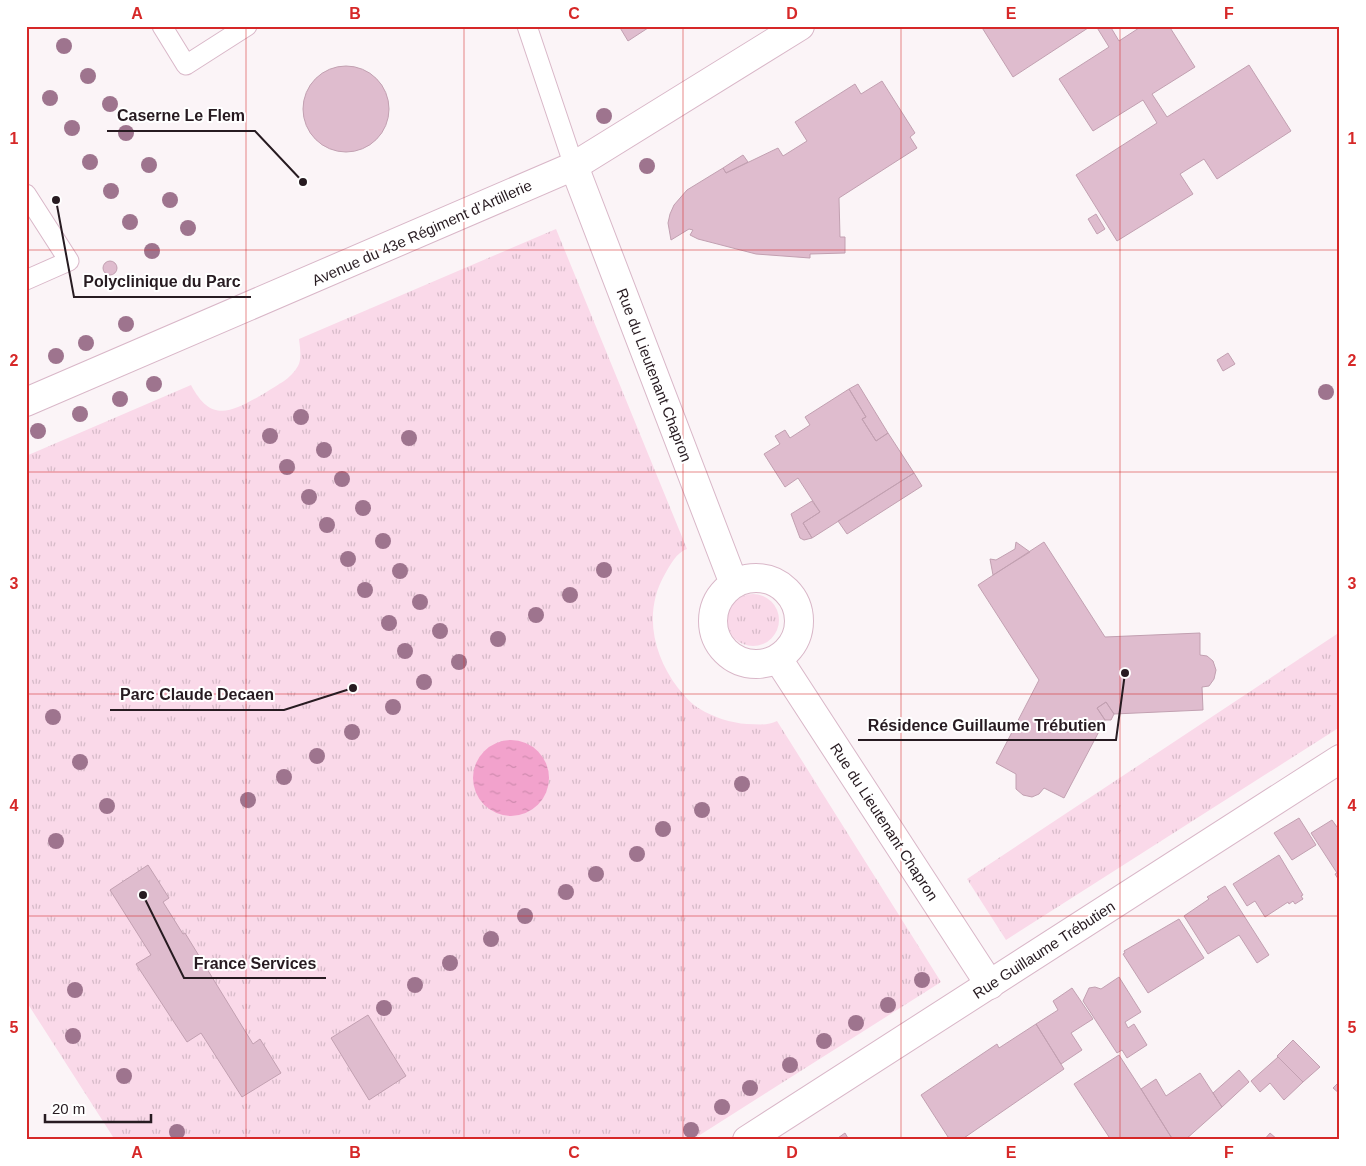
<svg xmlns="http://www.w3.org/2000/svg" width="1366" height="1166" font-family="Arial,sans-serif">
	<defs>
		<pattern id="grass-tufts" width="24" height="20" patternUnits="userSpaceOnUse" patternTransform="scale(1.25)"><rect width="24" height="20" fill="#fad9e9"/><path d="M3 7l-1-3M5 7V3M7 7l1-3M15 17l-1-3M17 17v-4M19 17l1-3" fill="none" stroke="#d6bac8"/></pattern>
		<pattern id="water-ripples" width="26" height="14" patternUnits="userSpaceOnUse" patternTransform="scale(1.25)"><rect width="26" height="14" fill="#f2a2cc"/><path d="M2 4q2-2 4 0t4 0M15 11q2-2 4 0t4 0" fill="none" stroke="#d08baf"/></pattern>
	</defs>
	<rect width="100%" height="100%" fill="#fbf4f7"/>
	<path fill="url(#grass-tufts)" d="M 556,229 L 687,549 C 677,552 670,565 665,574 C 643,612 653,655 678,688 C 685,696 691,704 700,709 C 713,717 731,723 747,724 C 757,724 768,726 777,721 L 941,982 L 692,1140 L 115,1140 L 26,1001 L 26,456 L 191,385 C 212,425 233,411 265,393 C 277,385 291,379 298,366 C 302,359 300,347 299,339 Z
		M727 620a26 26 0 1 1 52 0a26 26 0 1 1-52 0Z
		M 1340,632 L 1340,727 L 1006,940 L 967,879 Z"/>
	<path fill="url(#water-ripples)" d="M473 778a38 38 0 1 1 76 0a38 38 0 1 1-76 0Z"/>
	<path fill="#dfbcce" stroke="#c2a0b1" d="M 619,26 L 651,26 L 628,41 Z
		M 981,26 L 1091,26 L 1013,77 Z
		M 1096,26 L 1110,26 L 1119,41 L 1142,26 L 1169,26 L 1195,67 L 1152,94 L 1167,117 L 1249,65 L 1291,131 L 1217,179 L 1204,159 L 1180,174 L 1193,194 L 1117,241 L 1076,175 L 1157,123 L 1143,100 L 1093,131 L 1059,79 L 1109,47 Z
		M303 109a43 43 0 1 1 86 0a43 43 0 1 1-86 0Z
		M 882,81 L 915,133 L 910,137 L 917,148 L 839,198 L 840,237 L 845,237 L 845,253 L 810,254 L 810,258 L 756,254 L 698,239 L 690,235 L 693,230 L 689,229 L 671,240 L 668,223 L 670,214 L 674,205 L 687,190 L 723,168 L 726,173 L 778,148 L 783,156 L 807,141 L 795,122 L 855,84 L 861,94 Z
		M 743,155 L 748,162 L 726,173 L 723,168 Z
		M 1096,214 L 1105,229 L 1097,234 L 1088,219 Z
		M103 268a7 7 0 1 1 14 0a7 7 0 1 1-14 0Z
		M 1228,353 L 1235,364 L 1223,371 L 1217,360 Z
		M 858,384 L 888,433 L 876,441 L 862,419 L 866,417 L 849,389 Z
		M 849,389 L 866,417 L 862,419 L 876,441 L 888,433 L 914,473 L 812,538 L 803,523 L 820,512 L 798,478 L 785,487 L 764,454 L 780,444 L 775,436 L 785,430 L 790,438 L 810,425 L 805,417 Z
		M 914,473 L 922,486 L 847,534 L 838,521 Z
		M 812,501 L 820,512 L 803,523 L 812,538 L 804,540 L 800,538 L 791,514 Z
		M 1016,542 L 1030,552 L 993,575 L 990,559 L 996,560 L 1015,549 Z
		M 1044,542 L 1105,637 L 1200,633 L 1200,655 L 1207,656 L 1213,661 L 1216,670 L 1214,679 L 1209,686 L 1202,687 L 1203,710 L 1114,714 L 1106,702 L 1097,708 L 1105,720 L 1064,798 L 1044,788 L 1039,794 L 1032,797 L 1023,795 L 1016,789 L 1016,774 L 996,763 L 1039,680 L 978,585 Z
		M 1106,702 L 1114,714 L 1111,720 L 1105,720 L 1097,708 Z
		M 1299,818 L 1316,845 L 1292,860 L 1274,833 Z
		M 1332,820 L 1337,827 L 1340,826 L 1340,882 L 1335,874 L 1337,873 L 1311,833 Z
		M 1279,855 L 1303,895 L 1301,896 L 1303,899 L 1295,904 L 1293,901 L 1289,904 L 1288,902 L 1265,917 L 1255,901 L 1247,906 L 1233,884 Z
		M 148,865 L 169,898 L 163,902 L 183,934 L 185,933 L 253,1044 L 260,1039 L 281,1073 L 242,1097 L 201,1033 L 187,1042 L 136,964 L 151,955 L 110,890 Z
		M 1225,886 L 1269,955 L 1257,963 L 1239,935 L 1208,954 L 1184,916 L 1209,899 L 1207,897 Z
		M 1179,919 L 1204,958 L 1148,993 L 1123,954 L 1125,953 L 1124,951 Z
		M 1119,977 L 1141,1012 L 1125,1022 L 1128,1028 L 1134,1024 L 1147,1045 L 1127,1058 L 1122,1050 L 1117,1053 L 1083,1001 L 1089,988 L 1095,987 L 1101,989 Z
		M 1072,988 L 1093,1019 L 1071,1033 L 1082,1050 L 1061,1064 L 1036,1024 L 1058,1010 L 1053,1001 Z
		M 368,1015 L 406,1076 L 369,1100 L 331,1038 Z
		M 1036,1024 L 1064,1069 L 961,1140 L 950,1140 L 921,1095 L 997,1044 L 999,1048 Z
		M 1293,1040 L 1320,1067 L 1303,1082 L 1277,1056 Z
		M 1119,1055 L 1141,1089 L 1173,1140 L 1111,1140 L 1074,1084 Z
		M 1278,1057 L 1303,1082 L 1284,1100 L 1270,1083 L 1260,1092 L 1251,1081 Z
		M 1239,1070 L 1249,1082 L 1222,1107 L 1213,1093 Z
		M 1200,1073 L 1222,1107 L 1185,1140 L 1173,1140 L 1141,1089 L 1156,1079 L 1166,1096 Z
		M 1340,1081 L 1340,1094 L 1333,1088 Z
		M 845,1133 L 849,1140 L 835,1140 Z
		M 1270,1133 L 1278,1140 L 1264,1140 Z"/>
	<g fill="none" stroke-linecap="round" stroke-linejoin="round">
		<defs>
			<path id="lane" d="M 162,26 L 186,65 L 247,26
				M 527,26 L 574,166
				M 26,194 L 69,261 L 26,280"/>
			<path id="street" d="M 574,166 L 734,584
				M713 621a43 43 0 1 1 86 0a43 43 0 1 1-86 0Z
				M 778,659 L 990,985"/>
			<path id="secondary" d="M 26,402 L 574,166 L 800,26
				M 747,1140 L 1340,759"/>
		</defs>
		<use href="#lane" stroke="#d9b7c8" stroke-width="21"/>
		<use href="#street" stroke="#d9b7c8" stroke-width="30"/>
		<use href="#secondary" stroke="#d9b7c8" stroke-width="30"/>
		<use href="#lane" stroke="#fff" stroke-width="19"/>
		<use href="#street" stroke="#fff" stroke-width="28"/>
		<use href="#secondary" stroke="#fff" stroke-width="28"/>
	</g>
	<g fill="#9e748e">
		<circle cx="64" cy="46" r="8"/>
		<circle cx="88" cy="76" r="8"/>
		<circle cx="50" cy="98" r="8"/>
		<circle cx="110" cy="104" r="8"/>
		<circle cx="604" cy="116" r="8"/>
		<circle cx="72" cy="128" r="8"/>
		<circle cx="126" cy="133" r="8"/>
		<circle cx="90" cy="162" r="8"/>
		<circle cx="149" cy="165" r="8"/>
		<circle cx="647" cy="166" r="8"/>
		<circle cx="111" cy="191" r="8"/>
		<circle cx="170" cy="200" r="8"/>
		<circle cx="130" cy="222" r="8"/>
		<circle cx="188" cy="228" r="8"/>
		<circle cx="152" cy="251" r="8"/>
		<circle cx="126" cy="324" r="8"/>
		<circle cx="86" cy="343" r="8"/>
		<circle cx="56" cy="356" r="8"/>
		<circle cx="154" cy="384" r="8"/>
		<circle cx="1326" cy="392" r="8"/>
		<circle cx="120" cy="399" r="8"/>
		<circle cx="80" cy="414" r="8"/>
		<circle cx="301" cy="417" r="8"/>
		<circle cx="38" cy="431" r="8"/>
		<circle cx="270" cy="436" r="8"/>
		<circle cx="409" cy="438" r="8"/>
		<circle cx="324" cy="450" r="8"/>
		<circle cx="287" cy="467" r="8"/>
		<circle cx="342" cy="479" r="8"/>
		<circle cx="309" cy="497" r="8"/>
		<circle cx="363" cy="508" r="8"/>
		<circle cx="327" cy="525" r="8"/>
		<circle cx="383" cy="541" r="8"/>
		<circle cx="348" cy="559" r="8"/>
		<circle cx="604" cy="570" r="8"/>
		<circle cx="400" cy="571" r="8"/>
		<circle cx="365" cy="590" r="8"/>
		<circle cx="570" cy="595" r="8"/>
		<circle cx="420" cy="602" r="8"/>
		<circle cx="536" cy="615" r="8"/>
		<circle cx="389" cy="623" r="8"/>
		<circle cx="440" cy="631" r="8"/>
		<circle cx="498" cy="639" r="8"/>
		<circle cx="405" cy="651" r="8"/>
		<circle cx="459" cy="662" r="8"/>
		<circle cx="424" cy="682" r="8"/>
		<circle cx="393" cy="707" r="8"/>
		<circle cx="53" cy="717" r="8"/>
		<circle cx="352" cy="732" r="8"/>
		<circle cx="317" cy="756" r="8"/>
		<circle cx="80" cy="762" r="8"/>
		<circle cx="284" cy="777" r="8"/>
		<circle cx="742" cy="784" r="8"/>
		<circle cx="248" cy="800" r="8"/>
		<circle cx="107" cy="806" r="8"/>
		<circle cx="702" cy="810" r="8"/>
		<circle cx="663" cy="829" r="8"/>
		<circle cx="56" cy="841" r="8"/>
		<circle cx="637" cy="854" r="8"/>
		<circle cx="596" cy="874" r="8"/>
		<circle cx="566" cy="892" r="8"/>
		<circle cx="525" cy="916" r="8"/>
		<circle cx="491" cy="939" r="8"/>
		<circle cx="450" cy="963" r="8"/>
		<circle cx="922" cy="980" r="8"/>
		<circle cx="415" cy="985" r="8"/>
		<circle cx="75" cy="990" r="8"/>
		<circle cx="888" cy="1005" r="8"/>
		<circle cx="384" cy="1008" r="8"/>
		<circle cx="856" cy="1023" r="8"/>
		<circle cx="73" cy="1036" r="8"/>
		<circle cx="824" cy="1041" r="8"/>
		<circle cx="790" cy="1065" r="8"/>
		<circle cx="124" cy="1076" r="8"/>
		<circle cx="750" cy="1088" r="8"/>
		<circle cx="722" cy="1107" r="8"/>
		<circle cx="691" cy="1130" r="8"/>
		<circle cx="177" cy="1132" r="8"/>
	</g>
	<path fill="none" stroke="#d62828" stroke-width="1" stroke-opacity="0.55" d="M 246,26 L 246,1140M 464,26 L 464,1140M 683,26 L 683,1140M 901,26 L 901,1140M 1120,26 L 1120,1140M 26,250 L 1340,250M 26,472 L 1340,472M 26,694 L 1340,694M 26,916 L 1340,916"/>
	<g text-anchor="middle" stroke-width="4" stroke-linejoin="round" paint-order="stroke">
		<g font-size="15" fill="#271b21" stroke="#fff">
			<text transform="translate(422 233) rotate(-24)" y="5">Avenue du 43e Régiment d'Artillerie</text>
			<text transform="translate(654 375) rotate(69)" y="5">Rue du Lieutenant Chapron</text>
			<text transform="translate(884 822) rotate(57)" y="5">Rue du Lieutenant Chapron</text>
			<text transform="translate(1044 950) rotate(-33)" y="5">Rue Guillaume Trébutien</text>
		</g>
	</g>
	<path fill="none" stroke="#271b21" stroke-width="2" d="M303 182L255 131H107M56 200L74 297H251M353 688L284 710H110M1125 673L1116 740H858M143 895L184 978H326"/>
	<g fill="#271b21" stroke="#fff" stroke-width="2">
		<circle cx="303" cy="182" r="5"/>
		<circle cx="56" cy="200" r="5"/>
		<circle cx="353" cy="688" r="5"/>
		<circle cx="1125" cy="673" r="5"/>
		<circle cx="143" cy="895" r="5"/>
	</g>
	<g font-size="16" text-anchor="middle" font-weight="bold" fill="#271b21" stroke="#fff" stroke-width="4" stroke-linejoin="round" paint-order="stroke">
		<text x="181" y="121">Caserne Le Flem</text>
		<text x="162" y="287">Polyclinique du Parc</text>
		<text x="197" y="700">Parc Claude Decaen</text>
		<text x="987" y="731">Résidence Guillaume Trébutien</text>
		<text x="255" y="969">France Services</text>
	</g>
	<rect width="1366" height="1166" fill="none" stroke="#ffffff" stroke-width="55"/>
	<path d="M45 1114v8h106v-8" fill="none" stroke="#271b21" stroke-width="2.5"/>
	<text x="52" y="1114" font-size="15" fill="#271b21" stroke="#ffffff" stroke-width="4" paint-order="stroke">20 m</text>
	<rect x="28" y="28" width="1310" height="1110" fill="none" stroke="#d62828" stroke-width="2"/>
	<g font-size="16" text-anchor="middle" font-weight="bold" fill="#d62828">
		<text x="137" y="19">A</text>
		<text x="355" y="19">B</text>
		<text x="574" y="19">C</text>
		<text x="792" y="19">D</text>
		<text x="1011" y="19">E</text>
		<text x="1229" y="19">F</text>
		<text x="14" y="144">1</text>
		<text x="1352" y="144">1</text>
		<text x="14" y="366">2</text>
		<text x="1352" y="366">2</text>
		<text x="14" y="589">3</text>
		<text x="1352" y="589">3</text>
		<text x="14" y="811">4</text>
		<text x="1352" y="811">4</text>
		<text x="14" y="1033">5</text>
		<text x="1352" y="1033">5</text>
		<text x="137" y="1158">A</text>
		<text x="355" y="1158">B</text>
		<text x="574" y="1158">C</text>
		<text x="792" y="1158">D</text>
		<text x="1011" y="1158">E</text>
		<text x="1229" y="1158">F</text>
	</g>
</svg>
